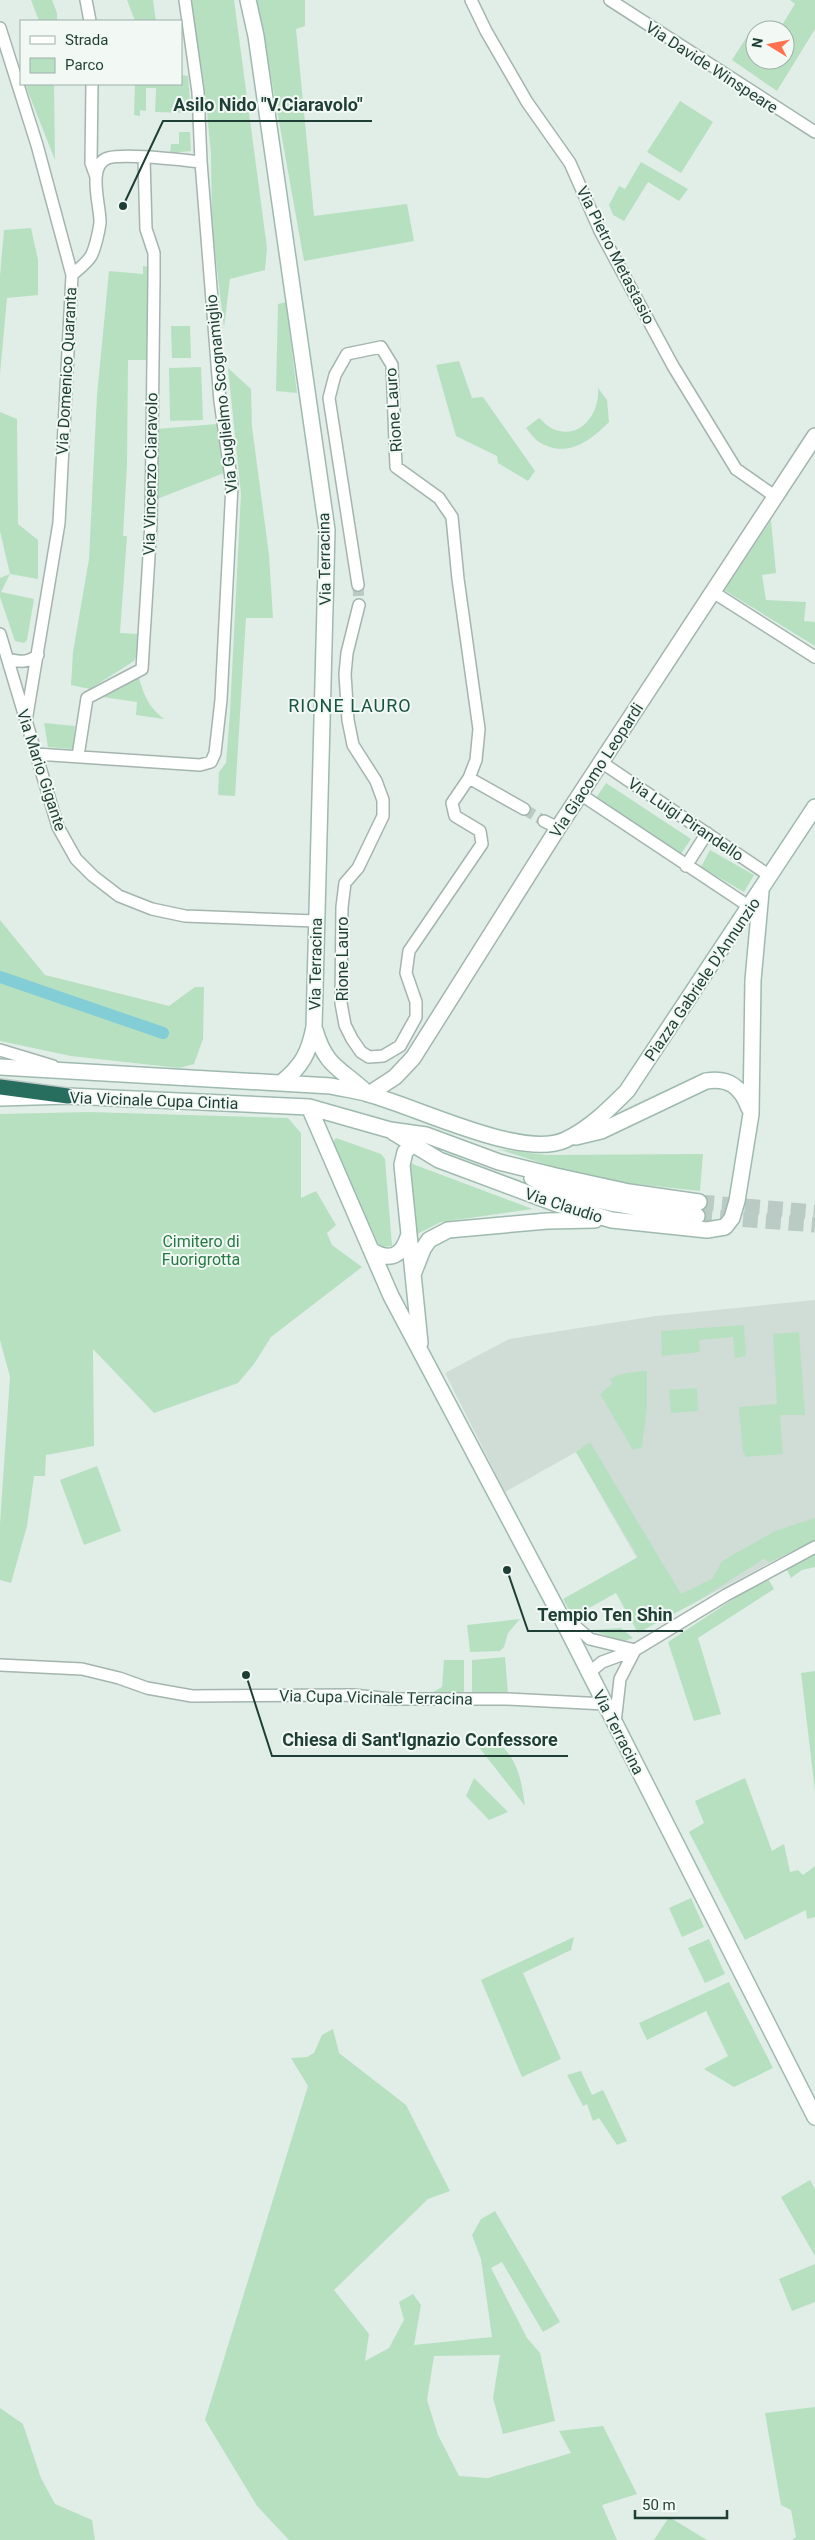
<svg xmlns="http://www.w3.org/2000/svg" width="815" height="2540" font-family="Roboto,sans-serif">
	<rect width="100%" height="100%" fill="#e1ede7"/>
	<path fill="#cfddd6" d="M 815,1300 L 815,1528 L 805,1533 L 769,1563 L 670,1616 L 576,1452 L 505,1492 L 445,1373 L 509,1339 L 656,1316 Z"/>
	<path fill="#b7e0c1" d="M 31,0 L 52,0 L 57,13 L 57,21 L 39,21 Z
		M 127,0 L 153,0 L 156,21 L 135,21 Z
		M 191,0 L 234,0 L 267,248 L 265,270 L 230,279 L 224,328 L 212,226 L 211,154 L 205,92 Z
		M 255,0 L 305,0 L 305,26 L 296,29 L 314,216 L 407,204 L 414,241 L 304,261 L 260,15 Z
		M 790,0 L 815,0 L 815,29 L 777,91 L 732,60 L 748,35 L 755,39 L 755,60 L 785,60 L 785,30 L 779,30 L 795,4 Z
		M 181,75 L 188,76 L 191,113 L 155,112 L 156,88 L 146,88 L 146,111 L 140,110 L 140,116 L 134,115 L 135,84 L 181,84 Z
		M 25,84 L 54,84 L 55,160 Z
		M 680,101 L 713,122 L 681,173 L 647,152 Z
		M 179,132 L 190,132 L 191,151 L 170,153 L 171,144 L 179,144 Z
		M 641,162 L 688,189 L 679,201 L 648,182 L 624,221 L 613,215 L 609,205 L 619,186 L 625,189 Z
		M 31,228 L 38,260 L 38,295 L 7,298 L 0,374 L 0,276 L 4,230 Z
		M 143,266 L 149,267 L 147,360 L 128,360 L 127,464 L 123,536 L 127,536 L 120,633 L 138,634 L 138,652 L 134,661 L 90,689 L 71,685 L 73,652 L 89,559 L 97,395 L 109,271 L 143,274 Z
		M 286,302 L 297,393 L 276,391 L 278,304 Z
		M 171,326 L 190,326 L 191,358 L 172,358 Z
		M 459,361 L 472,398 L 483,397 L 535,471 L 528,481 L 498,463 L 497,456 L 456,436 L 436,365 Z
		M 201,367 L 203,420 L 170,421 L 169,368 Z
		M 228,368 L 251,389 L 252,427 L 269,555 L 273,618 L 246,618 L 235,796 L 218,795 L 219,772 L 226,763 L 230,712 L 241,494 Z
		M 598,388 L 607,400 L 609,422 C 590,441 567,459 539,442 C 534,439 530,432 526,428 L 539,418 C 543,421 547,426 551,428 C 580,442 600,414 598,388 Z
		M 0,412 L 17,419 L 18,524 L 38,540 L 38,579 L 10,574 L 1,592 L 34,599 L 27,640 L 24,643 L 15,641 L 0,597 L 0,578 L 10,574 L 0,531 Z
		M 217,424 L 224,473 L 157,499 L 157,429 Z
		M 771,520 L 776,573 L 762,575 L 766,600 L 806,602 L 804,621 L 815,622 L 815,646 L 724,590 Z
		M 138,675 C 144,695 147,705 164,719 L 136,715 L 137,702 L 102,697 Z
		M 44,723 L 75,726 L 73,749 L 48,747 Z
		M 606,783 L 691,839 L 681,854 L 596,798 Z
		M 710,850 L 754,875 L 744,892 L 701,867 Z
		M 0,920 L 45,975 L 169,1006 L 195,987 L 204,987 L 203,1039 L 194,1064 L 179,1068 L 71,1056 L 0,1041 Z
		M 88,1112 L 288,1118 L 301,1133 L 301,1198 L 316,1191 L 336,1225 L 327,1233 L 332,1245 L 362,1267 L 271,1337 L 254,1364 L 238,1383 L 154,1413 L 93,1349 L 94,1446 L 46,1455 L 45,1476 L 34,1476 L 27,1526 L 11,1583 L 0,1580 L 0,1524 L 10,1377 L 0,1340 L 0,1114 Z
		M 336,1138 L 381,1154 L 385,1159 L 392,1246 L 380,1247 L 332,1143 Z
		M 498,1149 L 546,1155 L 703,1154 L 700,1191 L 608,1181 L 573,1173 Z
		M 410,1163 L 533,1209 L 441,1222 L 415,1235 Z
		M 744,1325 L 746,1356 L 735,1358 L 733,1337 L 699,1340 L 700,1352 L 662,1356 L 661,1331 Z
		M 799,1332 L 805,1415 L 780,1415 L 783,1454 L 746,1457 L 743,1452 L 739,1407 L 777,1404 L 773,1334 Z
		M 647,1371 L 647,1408 L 642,1447 L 633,1450 L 600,1394 L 612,1384 L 610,1379 C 622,1372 633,1372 647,1371 Z
		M 697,1388 L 698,1411 L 671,1413 L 669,1390 Z
		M 590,1442 L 681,1594 L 713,1578 L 722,1561 L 775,1531 L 815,1518 L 815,1540 L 769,1563 L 765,1558 L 699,1600 L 638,1633 L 616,1593 L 573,1617 L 563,1599 L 638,1557 L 576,1452 Z
		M 97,1466 L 121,1531 L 84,1545 L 60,1480 Z
		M 815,1551 L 815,1567 L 802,1570 L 791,1578 L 786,1568 Z
		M 767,1577 L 774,1589 L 698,1638 L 721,1714 L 694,1721 L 668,1642 Z
		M 520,1619 L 508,1633 L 504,1647 L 500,1651 L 470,1652 L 467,1625 Z
		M 621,1628 L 633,1638 L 621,1642 L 593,1630 Z
		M 505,1657 L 508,1694 L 472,1694 L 472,1660 Z
		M 444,1660 L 464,1660 L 464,1695 L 428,1695 L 442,1687 Z
		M 815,1671 L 815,1791 L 801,1673 Z
		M 490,1735 C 517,1757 520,1772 525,1806 L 478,1746 Z
		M 474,1778 L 508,1812 L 489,1820 L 466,1796 Z
		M 745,1778 L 772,1851 L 784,1844 L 790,1872 L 798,1870 L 803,1875 L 815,1866 L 815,1917 L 807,1919 L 806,1910 L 745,1940 L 689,1832 L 704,1823 L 695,1801 Z
		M 691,1898 L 704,1927 L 682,1937 L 669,1908 Z
		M 574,1937 L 571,1950 L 523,1973 L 561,2059 L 522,2077 L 481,1980 Z
		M 709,1939 L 725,1974 L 705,1983 L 688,1948 Z
		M 729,1982 L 773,2068 L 734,2087 L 704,2069 L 728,2056 L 706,2011 L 647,2040 L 639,2023 Z
		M 333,2029 L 339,2053 L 406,2105 L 450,2191 L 428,2199 L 334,2290 L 369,2334 L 365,2361 L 389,2348 L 404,2320 L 399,2302 L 413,2294 L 421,2305 L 414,2345 L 492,2337 L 481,2259 L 472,2235 L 481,2219 L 495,2211 L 560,2322 L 543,2332 L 502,2262 L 491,2268 L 527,2338 L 540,2353 L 555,2421 L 503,2434 L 493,2398 L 500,2355 L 434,2356 L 427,2400 L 438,2435 L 459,2476 L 488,2478 L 571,2453 L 559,2431 L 603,2426 L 637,2494 L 602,2505 L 617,2540 L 289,2540 L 257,2506 L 205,2420 L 308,2086 L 291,2058 L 307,2057 L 314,2053 L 322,2035 Z
		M 581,2071 L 592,2095 L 603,2090 L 627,2141 L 617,2145 L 599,2118 L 593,2121 L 587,2104 L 583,2106 L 567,2075 Z
		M 810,2180 L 815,2189 L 815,2256 L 781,2197 Z
		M 815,2264 L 815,2302 L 792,2311 L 779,2279 Z
		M 815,2407 L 815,2540 L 792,2540 L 796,2537 L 791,2510 L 781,2505 L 765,2413 Z
		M 0,2408 L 23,2424 L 41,2478 L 55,2504 L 92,2520 L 95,2540 L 0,2540 Z
		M 669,2517 L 707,2540 L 654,2540 Z"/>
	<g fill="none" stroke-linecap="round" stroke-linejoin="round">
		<path stroke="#83cdd7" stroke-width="12" d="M 0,977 L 163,1033"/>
		<path stroke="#bacac4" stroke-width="11" stroke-dasharray="11 5.5" stroke-linecap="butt" d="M 358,585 L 359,605
			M 524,809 L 544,821"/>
		<path stroke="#bacac4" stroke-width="15" stroke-dasharray="15 8" stroke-linecap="butt" d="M 699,1202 L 815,1212
			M 697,1216 L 815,1225"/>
		<defs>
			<path id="minor" d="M 86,0 L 90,21
				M 471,0 L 486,31 L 527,102 L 570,163 L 600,231 L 673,366 L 736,469 L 776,497
				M 610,0 L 815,132
				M 0,28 L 37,145 L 72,275 L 59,523 L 26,721
				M 92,84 L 91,163 L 96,177
				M 72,275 C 77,270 87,263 91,256 C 95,249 99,231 100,223 C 101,208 86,165 108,158 C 126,153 180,160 201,162
				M 358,585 L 329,398 L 335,375 L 347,354 L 381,347 L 392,365 L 396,467 L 439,498 L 452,517 L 458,579 L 479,729 L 476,760 L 469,778 L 524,809
				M 713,592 L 815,657
				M 359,605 L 347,653 L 345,674 L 348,720 L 353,745 L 376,781 L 383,800 L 383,816 L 358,868 L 345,883 L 342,907 L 341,1003 L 345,1025 L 352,1039 L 361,1052 L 369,1057 L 383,1056 L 400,1046 L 416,1017 L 416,1002 L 406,973 L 409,951 L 482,844 L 480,831 L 455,816 L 452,803 L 469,778
				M 0,634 L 58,827 L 76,859 L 93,876 L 119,896 L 152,909 L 185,916 L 316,921
				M 8,659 C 20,662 28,663 38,655
				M 36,754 L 200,765 L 211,762 L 215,753 L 221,700 L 232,485 L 220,401 L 201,162 L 198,92 L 185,0
				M 78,756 L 87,698 L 142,669 L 151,523 L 154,278 L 154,253 L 146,229 L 144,158
				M 601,762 L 770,876
				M 580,794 L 750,907
				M 544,821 L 558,828
				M 686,866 L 707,833
				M 0,1050 L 53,1066
				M 562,1615 L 590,1639 L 635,1650
				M 0,1665 L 82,1669 L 119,1678 L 147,1688 L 192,1696 L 353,1695 L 391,1699 L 506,1699 L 605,1704
				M 589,1673 L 602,1662 L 635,1650 L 726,1595 L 815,1547
				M 615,1723 L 620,1679 L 635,1650"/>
			<path id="tertiary" d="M 369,1094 L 395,1077 L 413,1058 L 558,828 L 815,436"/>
			<path id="secondary" d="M 248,0 L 256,36 L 327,530 L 314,1027 C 309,1053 302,1066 281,1083
				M 315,1030 C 326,1068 341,1068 367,1093
				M 0,1067 L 331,1086 C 343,1089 356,1090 368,1094 C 415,1106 521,1160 565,1140 C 589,1129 609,1109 627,1091 L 815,807
				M 0,1098 L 68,1096 L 309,1107 L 390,1130 L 426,1135 L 499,1162 L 556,1176 L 629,1192 L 699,1202
				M 309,1107 L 391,1296 L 559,1613 L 815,2117
				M 393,1132 L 439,1160 L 557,1204 L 612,1220 L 707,1230 L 725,1227 L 732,1218 L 737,1201 L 751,1114 L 753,980 L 761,892
				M 576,1137 L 601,1131 L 706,1081 C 729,1077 741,1087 749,1108
				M 417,1140 L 405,1152 L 402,1165 L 420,1343
				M 532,1178 C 580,1202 644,1209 697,1216
				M 372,1251 C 391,1262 402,1255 408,1237
				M 414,1272 L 423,1249 L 429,1240 L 448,1230 L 547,1221 L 595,1220"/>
			<path id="motorway" d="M 0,1087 L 68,1096"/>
		</defs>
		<use href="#minor" stroke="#a3b5ae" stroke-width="14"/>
		<use href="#tertiary" stroke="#a3b5ae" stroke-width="18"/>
		<use href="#secondary" stroke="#9ebaaf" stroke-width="18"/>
		<use href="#motorway" stroke="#c0c9c7" stroke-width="18"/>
		<use href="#minor" stroke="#fff" stroke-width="11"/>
		<use href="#tertiary" stroke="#fff" stroke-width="15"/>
		<use href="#secondary" stroke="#fff" stroke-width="15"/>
		<use href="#motorway" stroke="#286e5e" stroke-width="15"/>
	</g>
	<g text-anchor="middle" stroke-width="4" stroke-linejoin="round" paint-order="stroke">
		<g font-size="16" fill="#1f3f36" stroke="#f2f9f5">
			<text transform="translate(712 67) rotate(33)" y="6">Via Davide Winspeare</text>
			<text transform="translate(616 255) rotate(63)" y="6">Via Pietro Metastasio</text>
			<text transform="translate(66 371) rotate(-87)" y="6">Via Domenico Quaranta</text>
			<text transform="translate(221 394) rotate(-96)" y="6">Via Guglielmo Scognamiglio</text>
			<text transform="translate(393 410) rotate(-94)" y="6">Rione Lauro</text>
			<text transform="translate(150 474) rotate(-89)" y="6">Via Vincenzo Ciaravolo</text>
			<text transform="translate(324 559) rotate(-91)" y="6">Via Terracina</text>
			<text transform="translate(42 770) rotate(72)" y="6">Via Mario Gigante</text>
			<text transform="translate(596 770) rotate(-57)" y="6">Via Giacomo Leopardi</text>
			<text transform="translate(686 819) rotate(34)" y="6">Via Luigi Pirandello</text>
			<text transform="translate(342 959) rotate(-90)" y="6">Rione Lauro</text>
			<text transform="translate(315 964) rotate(-89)" y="6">Via Terracina</text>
			<text transform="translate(702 979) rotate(-56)" y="6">Piazza Gabriele D'Annunzio</text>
			<text transform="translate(154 1100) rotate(2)" y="6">Via Vicinale Cupa Cintia</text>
			<text transform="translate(564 1205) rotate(18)" y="6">Via Claudio</text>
			<text transform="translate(376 1697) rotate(1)" y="6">Via Cupa Vicinale Terracina</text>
			<text transform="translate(619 1732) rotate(63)" y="6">Via Terracina</text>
		</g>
		<g font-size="16" fill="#257a43" stroke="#f2f9f5">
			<text x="201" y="1247">Cimitero di<tspan x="201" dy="18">Fuorigrotta</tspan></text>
		</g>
		<g font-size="18" letter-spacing="1" fill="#195343" stroke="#f2f9f5">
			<text x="350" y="712">RIONE LAURO</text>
		</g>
	</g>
	<path fill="none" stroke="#1f3f36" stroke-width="2" d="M123 206L163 121H372M507 1570L528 1631H683M246 1675L272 1756H568"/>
	<g fill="#1f3f36" stroke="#f2f9f5" stroke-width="2">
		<circle cx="123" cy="206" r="5"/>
		<circle cx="507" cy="1570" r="5"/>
		<circle cx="246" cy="1675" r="5"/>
	</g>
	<g font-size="18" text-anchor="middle" font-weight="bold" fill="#1f3f36" stroke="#f2f9f5" stroke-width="4" stroke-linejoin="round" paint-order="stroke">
		<text x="268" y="111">Asilo Nido "V.Ciaravolo"</text>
		<text x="605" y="1621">Tempio Ten Shin</text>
		<text x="420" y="1746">Chiesa di Sant'Ignazio Confessore</text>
	</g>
	<rect x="20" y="20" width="162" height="65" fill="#f2f9f5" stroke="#9eafa9"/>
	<rect x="30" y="36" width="25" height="8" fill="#ffffff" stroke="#9eafa9"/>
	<text x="65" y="45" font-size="15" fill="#1f3f36">Strada</text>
	<rect x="30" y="58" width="25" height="15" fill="#b7e0c1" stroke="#9eafa9"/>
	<text x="65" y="70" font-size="15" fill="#1f3f36">Parco</text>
	<g transform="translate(770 45) rotate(280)"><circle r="24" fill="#f2f9f5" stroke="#9eafa9"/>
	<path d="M0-4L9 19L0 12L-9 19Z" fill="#ff724d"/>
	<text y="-8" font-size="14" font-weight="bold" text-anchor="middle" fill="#1f3f36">N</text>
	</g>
	<path d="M635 2510v8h92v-8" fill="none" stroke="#1f3f36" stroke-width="2.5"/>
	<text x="642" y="2510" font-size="15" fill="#1f3f36" stroke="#f2f9f5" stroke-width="4" paint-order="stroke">50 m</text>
</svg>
